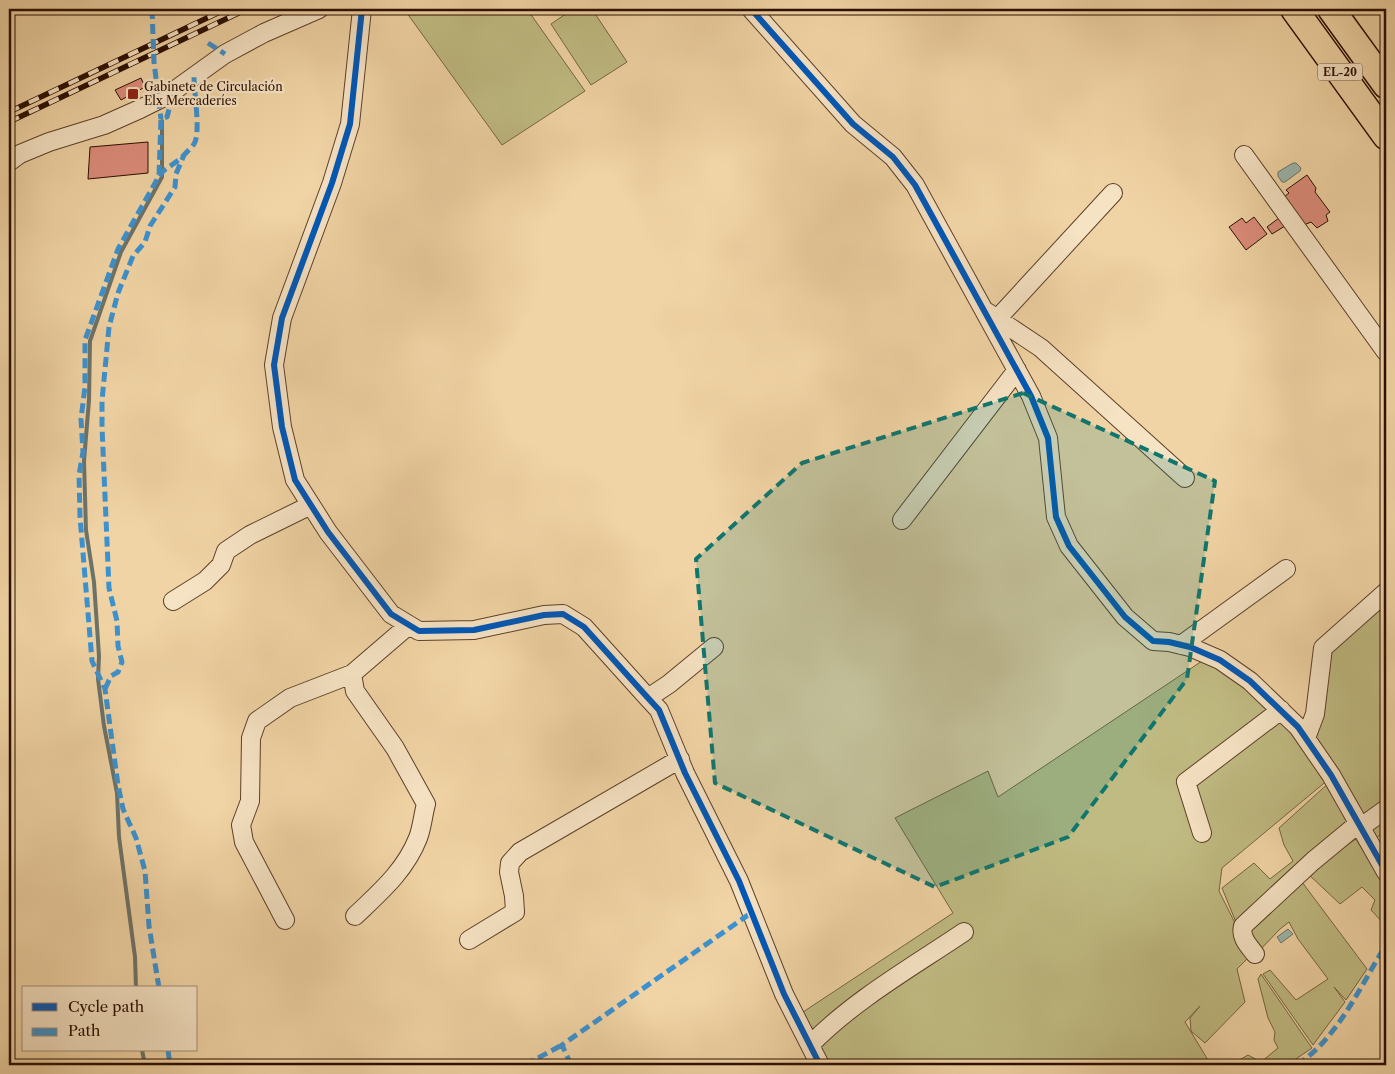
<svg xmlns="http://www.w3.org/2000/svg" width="1395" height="1074" font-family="'Libre Caslon Text',serif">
	<rect width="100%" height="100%" fill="#f1d4a5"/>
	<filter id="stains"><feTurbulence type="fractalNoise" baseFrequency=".004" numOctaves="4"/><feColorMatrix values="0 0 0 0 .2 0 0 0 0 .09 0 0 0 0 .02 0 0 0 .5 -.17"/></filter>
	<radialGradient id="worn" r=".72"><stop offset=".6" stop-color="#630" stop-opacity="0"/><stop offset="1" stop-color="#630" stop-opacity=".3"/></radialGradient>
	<path fill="#c0bb82" stroke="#756441" d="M 404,9 L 527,9 L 585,91 L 502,145 Z
		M 573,9 L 592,9 L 627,62 L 591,85 L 551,24 Z
		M 1386,599 L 1386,809 L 1361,827 L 1311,746 L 1330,650 Z
		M 1205,659 L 1276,712 L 1329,779 L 1222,868 L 1219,891 L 1238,929 L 1249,957 L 1237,969 L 1245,1002 L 1205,1043 L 1191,1031 L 1190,1018 L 1200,1006 L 1185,1022 L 1211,1065 L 823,1065 L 800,1014 L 953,913 L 895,818 L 988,771 L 998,797 Z
		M 1331,781 L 1350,827 L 1238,927 L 1222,888 L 1254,863 L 1270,879 L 1293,861 L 1284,845 L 1279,828 Z
		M 1386,816 L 1386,831 L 1376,838 L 1370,827 Z
		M 1356,839 L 1386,887 L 1386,926 L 1371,910 L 1375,900 L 1362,887 L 1340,904 L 1306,872 Z
		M 1302,882 L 1367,969 L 1346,1000 L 1334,987 L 1345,1002 L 1313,1045 L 1263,974 L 1270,970 L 1296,1000 L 1328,979 L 1298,939 L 1289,922 L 1280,929 L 1259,951 L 1248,929 Z
		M 1261,974 L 1312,1048 L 1287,1065 L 1231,1065 L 1248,1055 L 1261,1062 L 1278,1048 L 1274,1040 L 1275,1032 L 1268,1018 L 1258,979 Z"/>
	<path fill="#9cb7ad" stroke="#6e7368" d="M 1293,163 L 1296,163 L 1301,168 L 1300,171 L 1285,182 L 1282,182 L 1278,176 L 1278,172 Z
		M 1288,929 L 1293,934 L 1281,943 L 1277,937 Z"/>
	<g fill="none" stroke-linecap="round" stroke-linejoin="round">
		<path stroke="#6e7368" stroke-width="4" d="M 136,988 L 135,957 L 119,837 L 117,793 L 104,726 L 98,679 L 99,656 L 94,582 L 86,530 L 84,461 L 89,400 L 90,341 L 121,252 L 162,177 L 162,121
			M 142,1050 L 145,1065"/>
	</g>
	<path fill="#dd8d7c" stroke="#2a0e00" d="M 141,78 L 145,87 L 121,100 L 115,90 Z
		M 148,142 L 148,173 L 88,179 L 90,147 Z
		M 1307,175 L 1316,188 L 1315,192 L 1330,212 L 1326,215 L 1328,221 L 1317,228 L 1311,222 L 1304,225 L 1284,197 L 1289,193 L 1286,190 Z
		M 1254,217 L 1267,234 L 1246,250 L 1229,227 L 1242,218 L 1246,223 Z
		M 1279,218 L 1285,226 L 1272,234 L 1267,227 Z"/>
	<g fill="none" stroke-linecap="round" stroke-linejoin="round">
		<defs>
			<path id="minor" d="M 362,9 L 350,124 L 332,183 L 282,318 L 274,365 L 282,427 L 295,480 L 328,532 L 391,614 L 419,631 L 474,630 L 544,615 L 563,614 L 584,627 L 648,698 L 659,710 L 685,773 L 739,881 L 784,994 L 820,1065
				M 751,9 L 853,124 L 893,157 L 915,185 L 1031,396 L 1048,438 L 1056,517 L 1069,546 L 1125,617 L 1153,641 L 1169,642 L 1190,647 L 1220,660 L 1250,681 L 1298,727 L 1331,775 L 1386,872
				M 1244,155 L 1386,352
				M 9,162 L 20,154 L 49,142 L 104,125 L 140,109 L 168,95 L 225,54 L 264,33 L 319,9
				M 987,312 L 1041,348 L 1185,478
				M 997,319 L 1113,193
				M 902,520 L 1017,370
				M 173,601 L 205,581 L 221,565 L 226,551 L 250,535 L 311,505
				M 1181,645 L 1286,569
				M 648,698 L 669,684 L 714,647
				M 1306,738 L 1315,714 L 1323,648 L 1386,592
				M 1361,827 L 1386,809
				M 1202,833 L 1186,782 L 1281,710
				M 355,916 C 380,892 405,871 418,838 C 422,828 423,815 426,804 L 395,748 L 355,691 L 352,674 L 409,625
				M 285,920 L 244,842 L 241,825 L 250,801 L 251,738 L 257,721 L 290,698 L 352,674
				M 469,940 L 515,912 L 514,896 L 509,872 L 510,863 L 520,852 L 680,759
				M 1255,954 C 1248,945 1240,937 1243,926 L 1313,861 L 1359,823
				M 810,1045 C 854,1000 912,967 964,932"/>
			<path id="highway" d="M 1294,9 L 1386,136
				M 1331,9 L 1386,85"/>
		</defs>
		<use href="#minor" stroke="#5c4029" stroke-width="20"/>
		<use href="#highway" stroke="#2a0e00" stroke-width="29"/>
		<use href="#minor" stroke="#f6e3c4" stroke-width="18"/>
		<use href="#highway" stroke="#f1d4a5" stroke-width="26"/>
		<defs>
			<path id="rail" d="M 9,12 L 15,9
				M 9,112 L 226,9
				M 9,122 L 247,9"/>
		</defs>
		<use href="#rail" stroke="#2a0e00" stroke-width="5.5"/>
		<use href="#rail" stroke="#f6e3c4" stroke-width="4" stroke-dasharray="11" stroke-linecap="butt"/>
		<path stroke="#3c92d0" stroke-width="5" stroke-dasharray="10 5" stroke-linecap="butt" d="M 152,9 L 154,62 L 161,119
			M 208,43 L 225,54
			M 159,176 C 165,167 176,164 183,156 C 187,152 191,148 194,144 C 201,134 194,92 194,77
			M 105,689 L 111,676 L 118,672 L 122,662 L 118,646 L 117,621 L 109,588 L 102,427 L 102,401 L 109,327 L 118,293 L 133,256 L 145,242 L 150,226 L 175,187 L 176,174 L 184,155
			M 159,988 L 149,926 L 145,871 L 136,838 L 123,809 L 118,785 L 105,689 L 92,661 L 80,517 L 79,475 L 83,452 L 81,419 L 85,387 L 85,340 L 118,249 L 159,176 L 161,119 L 167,117 L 174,91
			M 168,1050 L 170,1065
			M 525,1065 L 562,1045
			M 571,1065 L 562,1045 L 751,913
			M 1297,1065 C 1339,1037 1360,986 1386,945"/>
		<defs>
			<path id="cycleway" d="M 362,9 L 350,124 L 332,183 L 282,318 L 274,365 L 282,427 L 295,480 L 328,532 L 391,614 L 419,631 L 474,630 L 544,615 L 563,614 L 584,627 L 648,698 L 659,710 L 685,773 L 739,881 L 784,994 L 820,1065
				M 751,9 L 853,124 L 893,157 L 915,185 L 1031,396 L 1048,438 L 1056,517 L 1069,546 L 1125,617 L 1153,641 L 1169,642 L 1190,647 L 1220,660 L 1250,681 L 1298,727 L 1331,775 L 1386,872"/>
		</defs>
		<use href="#cycleway" stroke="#f6e3c4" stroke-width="9"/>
		<use href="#cycleway" stroke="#0057b8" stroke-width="6"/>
	</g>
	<path fill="#0f766e" fill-opacity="0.2" stroke="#0f766e" stroke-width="4" stroke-dasharray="10 6" stroke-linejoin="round" d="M 1023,393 L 1215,481 L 1187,679 L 1068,837 L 935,887 L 715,783 L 696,559 L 802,463 Z"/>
	<rect fill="#8f2418" stroke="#f6e3c4" stroke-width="2" x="127" y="88" width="12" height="12" rx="2.5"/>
	<g text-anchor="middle" stroke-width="4.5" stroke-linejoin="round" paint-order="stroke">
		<rect fill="#f6e3c4" stroke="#674e3b" stroke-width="1" x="1317.5" y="63.5" width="45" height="17" rx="4"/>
		<g font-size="11" font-weight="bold" fill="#2a0e00">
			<text x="1340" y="76">EL-20</text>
		</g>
		<g font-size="12" fill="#2a0e00" stroke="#f6e3c4" text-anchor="start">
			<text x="144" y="91">Gabinete de Circulación<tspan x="144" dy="14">Elx Mercaderíes</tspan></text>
		</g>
	</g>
	<rect width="1395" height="1074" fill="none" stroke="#f1d4a5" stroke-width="30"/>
	<rect x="10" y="10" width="1375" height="1054" fill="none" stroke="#2a0e00" stroke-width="2.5"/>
	<rect x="15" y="15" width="1365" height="1044" fill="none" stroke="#2a0e00"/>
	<rect x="22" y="986" width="175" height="65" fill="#f6e3c4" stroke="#a48e76"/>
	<rect x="32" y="1003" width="25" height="8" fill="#0057b8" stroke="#a48e76"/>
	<text x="68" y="1012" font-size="15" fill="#2a0e00">Cycle path</text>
	<rect x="32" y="1028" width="25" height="8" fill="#3c92d0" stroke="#a48e76"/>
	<text x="68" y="1036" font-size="15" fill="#2a0e00">Path</text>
	<rect width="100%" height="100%" filter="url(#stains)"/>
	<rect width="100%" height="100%" fill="url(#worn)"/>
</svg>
